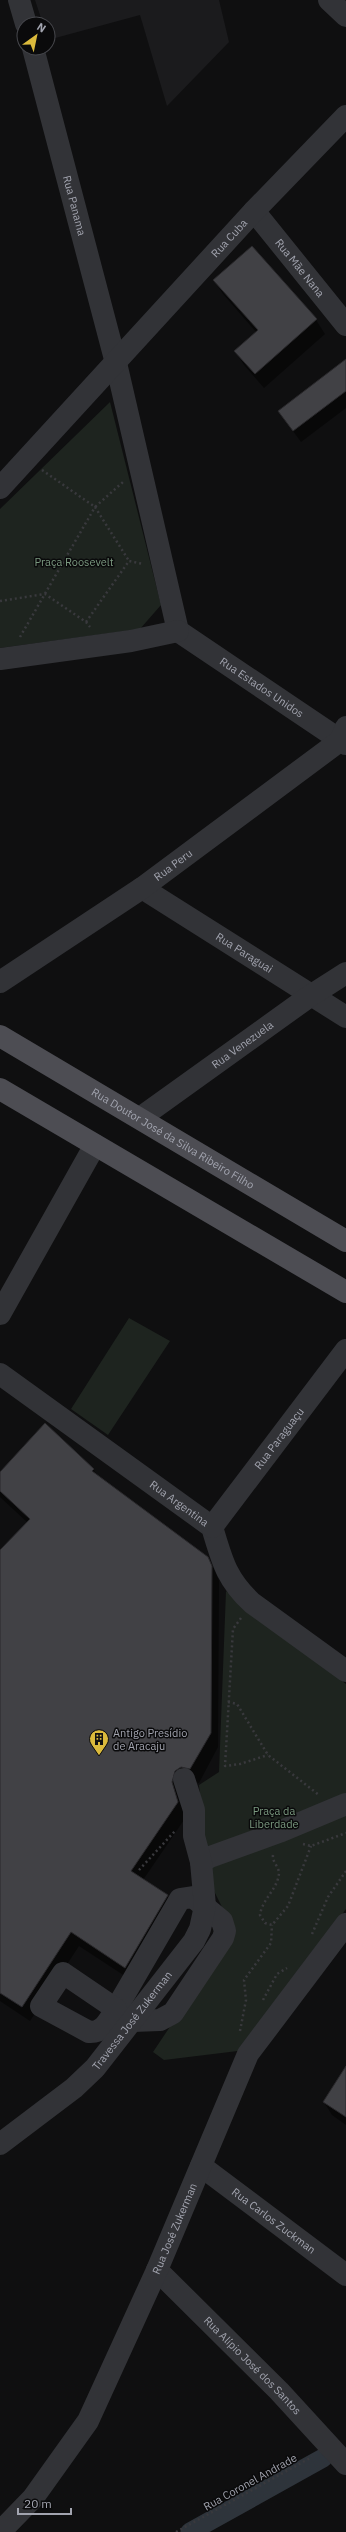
<svg xmlns="http://www.w3.org/2000/svg" width="346" height="2532" font-family="'IBM Plex Sans',sans-serif">
	<rect width="100%" height="100%" fill="#0f0f10"/>
	<path fill="#1b1b1d" d="M 35,0 L 219,0 L 229,42 L 167,106 L 140,15 L 48,40 L 48,24 L 43,24 Z"/>
	<path fill="#1e241f" d="M 110,402 L 161,605 L 140,629 L 0,648 L 0,509 Z
		M 129,1318 L 170,1341 L 108,1435 L 71,1409 Z
		M 226,1591 L 346,1684 L 346,1909 L 246,2050 L 164,2060 L 153,2052 L 234,1931 L 209,1881 L 199,1785 L 219,1772 Z"/>
	<path fill="#0007" d="M 252,247 L 316,320 L 325,334 L 264,388 L 244,365 L 235,351 L 256,332 L 223,294 L 214,280 Z
		M 346,360 L 346,408 L 301,442 L 279,412 Z
		M 93,1469 L 98,1477 L 208,1558 L 216,1573 L 219,1581 L 218,1747 L 199,1783 L 189,1781 L 186,1817 L 143,1880 L 167,1896 L 175,1910 L 134,1982 L 79,1946 L 30,2021 L 0,2001 L 0,1552 L 28,1523 L 0,1497 L 0,1474 Z
		M 346,2068 L 346,2125 L 332,2115 L 324,2102 Z"/>
	<g fill="none" stroke-linecap="round" stroke-linejoin="round">
		<path stroke="#2e343b" stroke-width="19" d="M 190,2532 L 323,2458"/>
	</g>
	<path fill="#414145" stroke="#2a292c" d="M 252,246 L 317,319 L 255,374 L 234,351 L 258,330 L 213,280 Z
		M 346,359 L 346,391 L 293,431 L 278,411 Z
		M 45,1423 L 94,1469 L 92,1471 L 208,1557 L 212,1566 L 211,1733 L 190,1769 L 181,1767 L 175,1771 L 172,1782 L 178,1802 L 131,1871 L 168,1895 L 125,1968 L 71,1932 L 22,2007 L 0,1993 L 0,1550 L 30,1519 L 0,1491 L 0,1472 Z
		M 346,2066 L 346,2117 L 323,2102 Z"/>
	<g fill="none" stroke-linecap="round" stroke-linejoin="round">
		<path stroke="#39393d" stroke-width="2.5" stroke-dasharray="2 3" stroke-linecap="butt" d="M 42,470 L 95,507 L 123,482
			M 0,601 L 45,594 L 86,622 L 90,627
			M 86,622 L 129,561 L 143,564
			M 20,637 L 95,507 L 129,561
			M 241,1618 L 233,1629 L 225,1766 L 240,1764 L 268,1755
			M 228,1702 L 237,1704 L 268,1755 L 319,1795
			M 303,1844 L 311,1846 L 346,1833
			M 273,1855 C 272,1862 279,1867 279,1873 C 278,1889 262,1899 260,1915 L 265,1923 L 272,1925 L 288,1906 L 311,1846
			M 139,1870 L 175,1831
			M 312,1934 L 328,1897 L 346,1871
			M 263,2000 L 277,1974 L 287,1968
			M 240,2031 L 246,2000 L 244,1980 L 271,1943 L 272,1925
			M 176,2532 L 312,2457"/>
		<g stroke="#323337" stroke-width="22">
			<path d="M 19,0 L 26,24"/>
			<path d="M 329,0 L 346,16"/>
			<path id="s1" d="M 33,48 L 116,363 L 178,631"/>
			<path id="s2" d="M 254,211 L 346,325"/>
			<path id="s3" d="M 0,488 L 254,211 L 346,116"/>
			<path id="s4" d="M 178,631 L 346,744"/>
			<path d="M 0,659 L 131,641 L 178,631"/>
			<path id="s5" d="M 142,888 L 346,1017"/>
			<path id="s6" d="M 0,982 L 142,888 L 341,740 L 346,727"/>
			<path id="s7" d="M 140,1118 L 310,996 L 346,973"/>
			<path d="M 0,1314 L 95,1145"/>
			<path id="s8" d="M 0,1374 L 212,1527 C 222,1560 226,1579 252,1603 L 346,1671"/>
			<path id="s9" d="M 212,1527 L 346,1350"/>
			<path d="M 201,1862 L 210,1857 L 279,1832 L 346,1804"/>
			<path d="M 193,1897 L 222,1921 L 225,1931 L 223,1938 L 173,2013 L 160,2020 L 132,2021 L 116,2009 L 180,1899 Z"/>
			<path d="M 63,1973 L 116,2009 C 109,2020 104,2033 89,2032 L 41,2006 Z"/>
			<path id="s10" d="M 0,2144 L 74,2088 L 95,2068 L 194,1941 L 200,1929 L 205,1906 L 201,1862 L 194,1836 L 194,1810 L 184,1779"/>
			<path id="s11" d="M 201,2166 L 346,2275"/>
			<path id="s12" d="M 157,2270 L 279,2391 L 346,2464"/>
			<path id="s13" d="M 0,2532 L 33,2498 L 88,2421 L 157,2270 L 248,2054 L 346,1924"/>
		</g>
		<g stroke="#4d4d53" stroke-width="22">
			<path id="s14" d="M 0,1036 L 346,1241"/>
			<path d="M 0,1089 L 346,1292"/>
		</g>
	</g>
	<defs>
		<symbol id="building-pin" viewBox="-11 -11 22 30"><path d="M0 17L-7.5 6A9.5 9.5 0 1 1 7.5 6Z" fill="#dbba3c" stroke="#0a0a0b"/><path d="M-4-6H4V6H1V3H-1V6H-4ZM-2.5-4.3h1.7v1.8h-1.7ZM.8-4.3h1.7v1.8H.8ZM-2.5-1h1.7V.8h-1.7ZM.8-1h1.7V.8H.8Z" fill="#111"/></symbol>
	</defs>
	<g fill-rule="evenodd">
		<use href="#building-pin" x="88" y="1728" width="22" height="30"/>
	</g>
	<g text-anchor="middle" stroke-width="3" stroke-linejoin="round" paint-order="stroke">
		<g font-size="11" fill="#a2a4af" stroke="#0a0a0b">
			<text dy="4" stroke="none"><textPath href="#s1" startOffset="163">Rua Panama</textPath></text>
			<text dy="4" stroke="none"><textPath href="#s3" startOffset="339">Rua Cuba</textPath></text>
			<text dy="4" stroke="none"><textPath href="#s2" startOffset="73">Rua Mãe Nana</textPath></text>
			<text dy="4" stroke="none"><textPath href="#s4" startOffset="101">Rua Estados Unidos</textPath></text>
			<text dy="4" stroke="none"><textPath href="#s6" startOffset="209">Rua Peru</textPath></text>
			<text dy="4" stroke="none"><textPath href="#s5" startOffset="121">Rua Paraguai</textPath></text>
			<text dy="4" stroke="none"><textPath href="#s7" startOffset="126">Rua Venezuela</textPath></text>
			<text dy="4" stroke="none"><textPath href="#s14" startOffset="201">Rua Doutor José da Silva Ribeiro Filho</textPath></text>
			<text dy="4" stroke="none"><textPath href="#s9" startOffset="111">Rua Paraguaçu</textPath></text>
			<text dy="4" stroke="none"><textPath href="#s8" startOffset="221">Rua Argentina</textPath></text>
			<text dy="4" stroke="none"><textPath href="#s10" startOffset="182">Travessa José Zukerman</textPath></text>
			<text dy="4" stroke="none"><textPath href="#s11" startOffset="91">Rua Carlos Zuckman</textPath></text>
			<text dy="4" stroke="none"><textPath href="#s13" startOffset="353">Rua José Zukerman</textPath></text>
			<text dy="4" stroke="none"><textPath href="#s12" startOffset="135">Rua Alípio José dos Santos</textPath></text>
			<text transform="translate(250 2482) rotate(-29)" y="4">Rua Coronel Andrade</text>
		</g>
		<g font-size="11" fill="#7b9980" stroke="#0a0a0b">
			<text x="74" y="566">Praça Roosevelt</text>
			<text x="274" y="1815">Praça da<tspan x="274" dy="13">Liberdade</tspan></text>
		</g>
		<g font-size="11" fill="#a2a4af" stroke="#0a0a0b" text-anchor="start">
			<text x="113" y="1737">Antigo Presídio<tspan x="113" dy="13">de Aracaju</tspan></text>
		</g>
	</g>
	<g transform="translate(36 36) rotate(33)"><circle r="19" fill="#0a0a0b" stroke="#47484d"/>
	<path d="M0-3L7 15L0 10L-7 15Z" fill="#dbba3c"/>
	<text y="-6" font-size="11" font-weight="bold" text-anchor="middle" fill="#a2a4af">N</text>
	</g>
	<path d="M18 2508v6h53v-6" fill="none" stroke="#a2a4af" stroke-width="2"/>
	<text x="24" y="2508" font-size="12" fill="#a2a4af" stroke="#0a0a0b" stroke-width="3" paint-order="stroke">20 m</text>
</svg>
